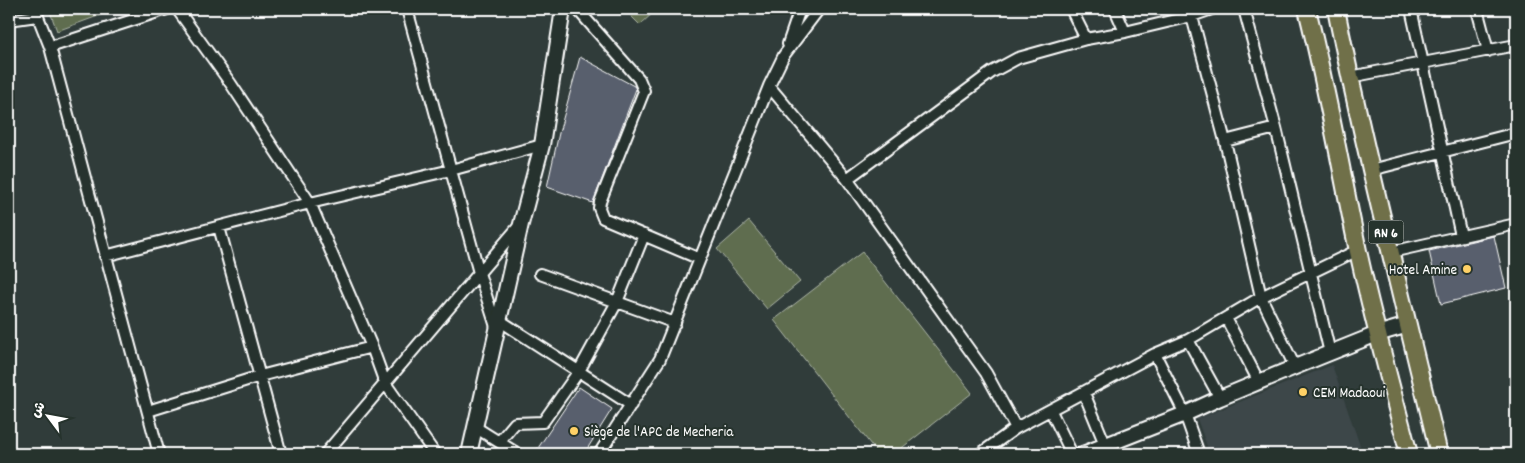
<svg xmlns="http://www.w3.org/2000/svg" width="1525" height="463" font-family="Dekko,'Playpen Sans Arabic',sans-serif">
	<rect width="100%" height="100%" fill="#303c3a"/>
	<filter id="ink" filterUnits="userSpaceOnUse"><feTurbulence type="fractalNoise" baseFrequency=".02" numOctaves="2"/><feDisplacementMap in="SourceGraphic" scale="10" xChannelSelector="R" yChannelSelector="G"/><feConvolveMatrix kernelMatrix="1 2 1 2 8 2 1 2 1" color-interpolation-filters="sRGB"/></filter>
	<g filter="url(#ink)">
		<path fill="#3c4649" d="M 1332,365 L 1363,454 L 1210,454 L 1197,419 Z"/>
		<path fill="#5e6d50" stroke="#aeb6a8" d="M 49,9 L 117,9 L 57,31 Z
			M 624,9 L 657,9 L 640,25 Z
			M 749,221 L 800,282 L 767,309 L 717,249 Z
			M 862,252 L 972,393 L 894,454 L 878,454 L 774,320 Z"/>
		<path fill="#595f6d" stroke="#fff" d="M 580,57 L 634,86 L 636,89 L 593,203 L 547,187 L 559,133 Z
			M 1494,236 L 1506,288 L 1441,304 L 1429,251 Z
			M 579,387 L 612,409 L 584,454 L 534,454 Z"/>
		<g fill="none" stroke-linecap="round" stroke-linejoin="round">
			<defs>
				<path id="street" d="M 35,9 L 50,47 L 159,454
					M 177,9 L 231,84 L 310,203 L 372,347 L 385,383 L 435,454
					M 407,9 L 479,273 L 497,330
					M 577,9 L 639,79 L 644,91 L 600,202 L 599,208 L 603,218 L 700,259
					M 1071,9 L 1086,39
					M 1115,9 L 1125,32
					M 1190,9 L 1225,141 L 1261,297 L 1295,367
					M 1244,9 L 1276,128 L 1330,353
					M 1411,9 L 1461,236
					M 1477,9 L 1488,51
					M 9,20 L 37,16
					M 788,44 L 800,9
					M 50,47 L 167,9
					M 1350,77 L 1516,45
					M 769,86 L 847,179 L 986,373 L 1016,428
					M 1225,141 L 1276,128
					M 1371,170 L 1516,133
					M 847,179 L 992,72 L 1018,58 L 1086,39 L 1125,32 L 1192,16 L 1212,9
					M 219,227 L 281,454
					M 1391,252 L 1516,224
					M 105,256 L 310,203 L 451,170 L 542,145
					M 540,274 L 675,323
					M 1226,318 L 1259,382
					M 499,320 L 631,405
					M 1188,340 L 1220,398
					M 1155,354 L 1185,414 L 1199,454
					M 1084,393 L 1109,454
					M 148,411 L 260,376 L 372,347
					M 1051,411 L 1072,454
					M 475,427 L 518,454
					M 499,442 L 515,423 L 543,422 L 579,371 L 617,302 L 644,235
					M 325,454 L 519,226
					M 599,454 L 660,359 L 769,86 L 784,55 L 819,9
					M 980,454 L 1016,428 L 1155,354 L 1188,340 L 1261,297 L 1358,250"/>
				<path id="secondary" d="M 469,454 L 521,224 L 542,145 L 563,9
					M 1083,454 L 1185,414 L 1220,398 L 1295,367 L 1377,334 L 1408,325"/>
				<path id="primary" d="M 1307,9 C 1327,89 1341,170 1358,251 C 1373,319 1391,387 1409,454
					M 1336,9 C 1366,158 1404,306 1439,454"/>
			</defs>
			<use href="#street" stroke="#fff" stroke-width="14"/>
			<use href="#secondary" stroke="#fff" stroke-width="18"/>
			<use href="#primary" stroke="#fff" stroke-width="20"/>
			<use href="#street" stroke="#26332d" stroke-width="10"/>
			<use href="#secondary" stroke="#26332d" stroke-width="14"/>
			<use href="#primary" stroke="#70704a" stroke-width="16"/>
		</g>
	</g>
	<g fill="#ffd166" stroke="#26332d" stroke-width="2">
		<circle cx="1467" cy="269" r="5"/>
		<circle cx="1303" cy="392" r="5"/>
		<circle cx="574" cy="431" r="5"/>
	</g>
	<g text-anchor="middle" stroke-width="4" stroke-linejoin="round" paint-order="stroke">
		<rect fill="#26332d" stroke="#bec2c0" stroke-width="1" x="1368.5" y="220.5" width="35" height="23" rx="4"/>
		<g font-size="14" font-weight="bold" fill="#fff">
			<text x="1386" y="237">RN 6</text>
		</g>
		<g font-size="15" fill="#fff" stroke="#26332d" text-anchor="start">
			<text x="1457" y="274" text-anchor="end">Hotel Amine</text>
			<text x="1313" y="397">CEM Madaoui</text>
			<text x="584" y="436">Siège de l'APC de Mecheria</text>
		</g>
	</g>
	<rect width="1525" height="463" fill="none" stroke="#26332d" stroke-width="30"/>
	<rect x="15" y="15" width="1495" height="433" fill="none" stroke="#fff" stroke-width="2" filter="url(#ink)"/>
	<g transform="translate(48 416) rotate(302)" stroke="#26332d" stroke-width="4" paint-order="stroke">
	<path d="M0-4L9 19L0 12L-9 19Z" fill="#ffffff"/>
	<text y="-8" font-size="14" font-weight="bold" text-anchor="middle" fill="#ffffff">ش</text>
	</g>
</svg>
